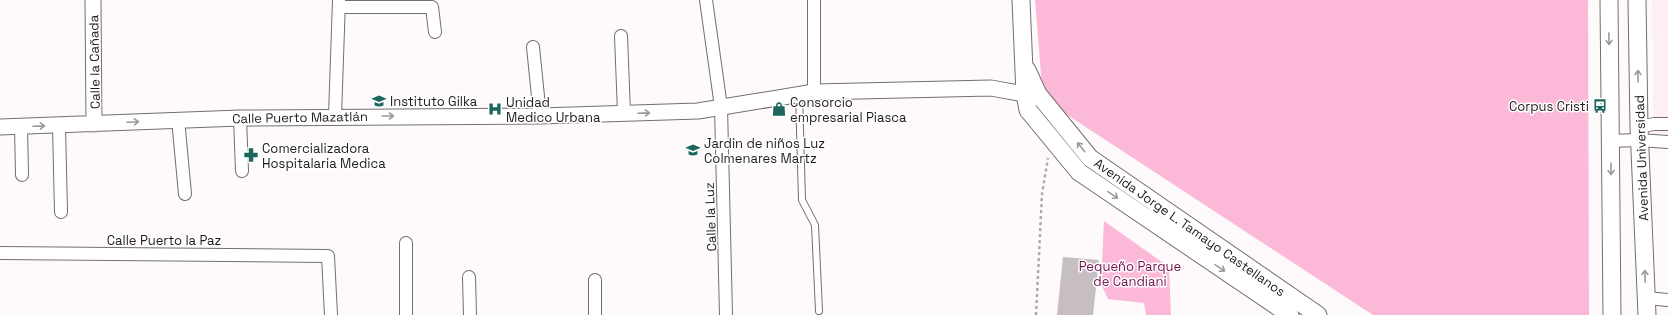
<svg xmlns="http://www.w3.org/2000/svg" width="1668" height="315" font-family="'Space Grotesk',sans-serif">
	<rect width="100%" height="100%" fill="#fefafc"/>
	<path fill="#fdeff5" d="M 1652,0 L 1668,0 L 1668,134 L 1654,134 Z"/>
	<path fill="#fbb9d7" d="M 1035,0 L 1588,0 L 1589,315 L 1373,315 L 1043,99 Z
		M 1104,221 L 1169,267 L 1171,315 L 1146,315 L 1144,303 L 1108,299 L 1101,284 Z"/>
	<path fill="#c7bec2" d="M 1063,257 L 1099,260 L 1093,315 L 1057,315 Z"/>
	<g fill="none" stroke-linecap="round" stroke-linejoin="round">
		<defs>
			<path id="service" d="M 799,94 L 802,200 L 815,225 L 819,311"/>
			<path id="minor" d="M 706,0 L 721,107 L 726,315
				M 339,7 L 432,7 L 435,32
				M 621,36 L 624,113
				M 533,47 L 540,116
				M 814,92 L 814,0
				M 335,116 L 339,0
				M 240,118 L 242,171
				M 178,119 L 185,194
				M 59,126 L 61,212
				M 21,127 L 22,175
				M 1639,127 L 1654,124 L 1668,124
				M 1610,141 L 1639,140 L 1668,142
				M 0,253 L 328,256 L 331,315
				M 469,277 L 470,315
				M 1646,298 L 1668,300
				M 406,315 L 406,243
				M 595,315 L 595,280"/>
			<path id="tertiary" d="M 93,0 L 94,124
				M 0,127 L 240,118 L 540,116 L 698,111 L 814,92 L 991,88 L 1025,94 L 1037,94"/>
			<path id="secondary" d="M 1021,0 L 1025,94 L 1028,110 L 1079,172 L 1290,315
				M 1609,0 L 1612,315
				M 1637,0 L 1639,127 L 1647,315
				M 1027,70 L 1038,94 L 1090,158 L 1318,315"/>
		</defs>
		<use href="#service" stroke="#756d71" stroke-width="8"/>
		<use href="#minor" stroke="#756d71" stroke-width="14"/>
		<use href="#tertiary" stroke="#756d71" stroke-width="17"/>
		<use href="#secondary" stroke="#756d71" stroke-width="19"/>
		<path stroke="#ada9ab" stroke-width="2.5" stroke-dasharray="3 3" stroke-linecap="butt" d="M 1036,315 L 1042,194 L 1048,158"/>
		<use href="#service" stroke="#fff" stroke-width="6"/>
		<use href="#minor" stroke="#fff" stroke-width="12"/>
		<use href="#tertiary" stroke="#fff" stroke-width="15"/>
		<use href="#secondary" stroke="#fff" stroke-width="17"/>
	</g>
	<defs><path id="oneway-shaft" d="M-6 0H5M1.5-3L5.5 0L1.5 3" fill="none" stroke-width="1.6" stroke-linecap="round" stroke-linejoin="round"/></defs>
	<g stroke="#9b999a">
		<use href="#oneway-shaft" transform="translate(1609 39) rotate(89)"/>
		<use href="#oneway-shaft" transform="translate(1638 76) rotate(-91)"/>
		<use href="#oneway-shaft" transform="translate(644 113) rotate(-2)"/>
		<use href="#oneway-shaft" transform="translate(388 116)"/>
		<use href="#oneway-shaft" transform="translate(133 122) rotate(-3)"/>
		<use href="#oneway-shaft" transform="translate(39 126) rotate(-2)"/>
		<use href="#oneway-shaft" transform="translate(1081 147) rotate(-129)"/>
		<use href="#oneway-shaft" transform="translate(1611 169) rotate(89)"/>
		<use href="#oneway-shaft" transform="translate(1113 195) rotate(34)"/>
		<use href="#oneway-shaft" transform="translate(1220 268) rotate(34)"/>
		<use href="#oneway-shaft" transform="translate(1645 276) rotate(-92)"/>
	</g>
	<defs>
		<symbol id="school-bare" viewBox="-9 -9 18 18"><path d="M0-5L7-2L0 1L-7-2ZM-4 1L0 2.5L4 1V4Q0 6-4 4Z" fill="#1c665e" stroke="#fff" stroke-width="2.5" paint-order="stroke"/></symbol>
		<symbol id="bus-bare" viewBox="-9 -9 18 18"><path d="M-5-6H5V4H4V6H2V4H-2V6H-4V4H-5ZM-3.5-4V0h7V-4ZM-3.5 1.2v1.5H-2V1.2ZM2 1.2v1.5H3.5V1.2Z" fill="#1c665e" stroke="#fff" stroke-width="2.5" paint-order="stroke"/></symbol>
		<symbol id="hospital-bare" viewBox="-9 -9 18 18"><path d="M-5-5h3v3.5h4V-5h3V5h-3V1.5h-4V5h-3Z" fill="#1c665e" stroke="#fff" stroke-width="2.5" paint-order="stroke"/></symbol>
		<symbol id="shop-bare" viewBox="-9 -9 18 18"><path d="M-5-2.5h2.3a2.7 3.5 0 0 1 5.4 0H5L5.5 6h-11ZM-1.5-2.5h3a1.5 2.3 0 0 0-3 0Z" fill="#1c665e" stroke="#fff" stroke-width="2.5" paint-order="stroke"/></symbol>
		<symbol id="pharmacy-bare" viewBox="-9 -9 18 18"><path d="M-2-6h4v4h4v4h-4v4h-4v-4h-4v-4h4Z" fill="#1c665e" stroke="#fff" stroke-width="2.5" paint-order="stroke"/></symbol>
	</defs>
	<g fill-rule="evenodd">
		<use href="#school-bare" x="369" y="91" width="20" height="20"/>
		<use href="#bus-bare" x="1590" y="96" width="20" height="20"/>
		<use href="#hospital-bare" x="485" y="99" width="20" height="20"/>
		<use href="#shop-bare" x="769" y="99" width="20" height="20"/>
		<use href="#school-bare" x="683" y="140" width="20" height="20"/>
		<use href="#pharmacy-bare" x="241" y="145" width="20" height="20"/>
	</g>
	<g text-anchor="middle" stroke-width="3" stroke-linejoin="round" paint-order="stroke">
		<g font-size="13" fill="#201c1e" stroke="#fff">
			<text transform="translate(94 62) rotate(-91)" y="5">Calle la Cañada</text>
			<text transform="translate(300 117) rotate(-1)" y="5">Calle Puerto Mazatlán</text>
			<text transform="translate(1641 158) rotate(-92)" y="5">Avenida Universidad</text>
			<text transform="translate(710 217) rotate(-92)" y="5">Calle la Luz</text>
			<text transform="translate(1190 227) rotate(35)" y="5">Avenida Jorge L. Tamayo Castellanos</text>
			<text x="164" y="245">Calle Puerto la Paz</text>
		</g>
		<g font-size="13" fill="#201c1e" stroke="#fff" text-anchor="start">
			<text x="390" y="106">Instituto Gilka</text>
			<text x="506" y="107">Unidad<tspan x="506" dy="15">Medico Urbana</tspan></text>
			<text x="790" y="107">Consorcio<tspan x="790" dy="15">empresarial Piasca</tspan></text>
			<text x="1589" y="111" text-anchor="end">Corpus Cristi</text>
			<text x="704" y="148">Jardin de niños Luz<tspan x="704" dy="15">Colmenares Martz</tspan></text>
			<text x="262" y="153">Comercializadora<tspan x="262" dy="15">Hospitalaria Medica</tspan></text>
		</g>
		<g font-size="13" fill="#73124c" stroke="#fff">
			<text x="1130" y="271">Pequeño Parque<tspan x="1130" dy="15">de Candiani</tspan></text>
		</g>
	</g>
</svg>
